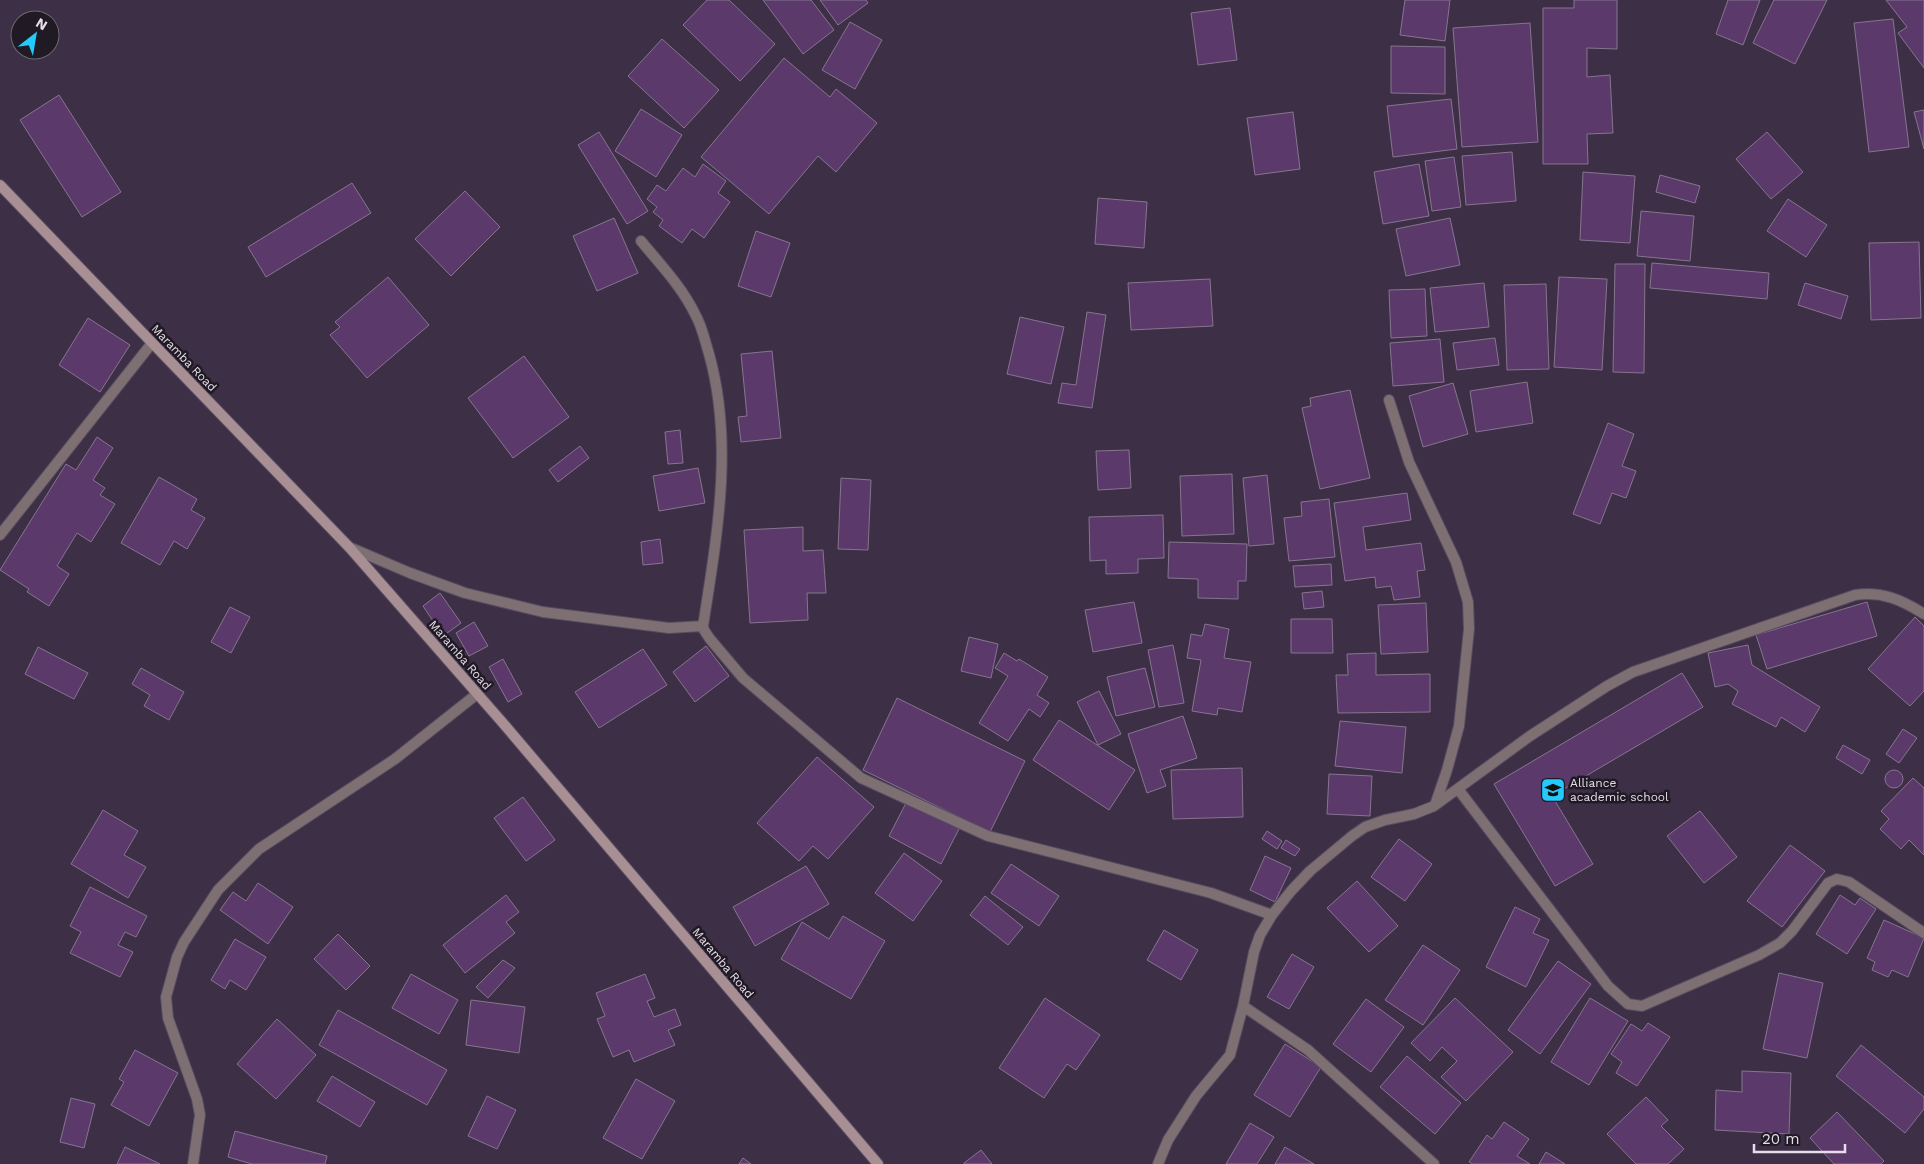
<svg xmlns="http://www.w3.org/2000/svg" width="1924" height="1164" font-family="'Work Sans',sans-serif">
	<rect width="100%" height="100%" fill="#3d2f45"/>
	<path fill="#5b3a6b" stroke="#86758f" d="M 707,0 L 729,0 L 775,44 L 740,81 L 683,25 Z
		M 763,0 L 811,0 L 834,30 L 803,54 Z
		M 820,0 L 866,0 L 868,3 L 838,25 Z
		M 1405,0 L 1450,0 L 1445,41 L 1400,35 Z
		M 1574,0 L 1617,0 L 1617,49 L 1587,48 L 1587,77 L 1610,75 L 1613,133 L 1587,134 L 1588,164 L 1543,164 L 1543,8 L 1574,8 Z
		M 1728,0 L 1760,0 L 1743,45 L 1716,34 Z
		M 1774,0 L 1827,0 L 1795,64 L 1753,43 Z
		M 1886,0 L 1924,0 L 1924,68 L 1898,33 L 1907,27 Z
		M 1230,8 L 1237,60 L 1198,65 L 1191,13 Z
		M 1893,19 L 1909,147 L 1869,152 L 1854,23 Z
		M 850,22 L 882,40 L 855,89 L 822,70 Z
		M 1530,23 L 1538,142 L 1462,147 L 1453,28 Z
		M 662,39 L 719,90 L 684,128 L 628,76 Z
		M 1391,46 L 1445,47 L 1445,94 L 1391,93 Z
		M 784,58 L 830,97 L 836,89 L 877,123 L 836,172 L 818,156 L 769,214 L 701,157 Z
		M 59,95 L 121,192 L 82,217 L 20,120 Z
		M 1451,99 L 1457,149 L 1393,157 L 1387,106 Z
		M 641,109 L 682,135 L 656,177 L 615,151 Z
		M 1924,110 L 1924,149 L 1914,112 Z
		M 1293,112 L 1300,169 L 1255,175 L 1247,118 Z
		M 599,132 L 648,211 L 627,224 L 578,145 Z
		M 1767,132 L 1803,172 L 1771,199 L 1736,159 Z
		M 1512,152 L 1516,201 L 1466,205 L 1462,156 Z
		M 1454,157 L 1461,207 L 1432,211 L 1425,161 Z
		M 703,164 L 726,181 L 718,193 L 730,202 L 704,238 L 692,229 L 682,243 L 659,226 L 663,220 L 653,212 L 657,207 L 647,199 L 657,185 L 666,191 L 683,168 L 695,177 Z
		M 1419,164 L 1429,216 L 1383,224 L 1374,172 Z
		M 1583,172 L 1635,176 L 1630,243 L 1580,240 Z
		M 1660,175 L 1700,186 L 1695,203 L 1656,192 Z
		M 352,183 L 371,213 L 266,277 L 248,247 Z
		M 465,191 L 500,227 L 451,276 L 415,239 Z
		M 1098,198 L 1147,202 L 1144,248 L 1095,244 Z
		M 1788,199 L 1827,225 L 1806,257 L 1767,231 Z
		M 1641,211 L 1694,216 L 1690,261 L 1637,256 Z
		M 614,218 L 638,273 L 597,291 L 573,236 Z
		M 1450,218 L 1460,265 L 1406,276 L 1396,229 Z
		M 756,231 L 790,243 L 771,297 L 738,286 Z
		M 1919,242 L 1921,318 L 1871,320 L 1869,243 Z
		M 1652,263 L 1769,273 L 1767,299 L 1650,288 Z
		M 1615,264 L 1645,264 L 1644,373 L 1613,372 Z
		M 388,277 L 429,325 L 367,378 L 330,335 L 340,327 L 335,322 Z
		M 1559,277 L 1607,279 L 1602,370 L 1554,367 Z
		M 1210,279 L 1213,326 L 1131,330 L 1128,283 Z
		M 1484,283 L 1489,327 L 1435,332 L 1430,288 Z
		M 1805,283 L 1848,296 L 1841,319 L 1798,305 Z
		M 1546,284 L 1549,369 L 1507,370 L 1504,285 Z
		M 1425,289 L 1427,336 L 1391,338 L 1389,290 Z
		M 1087,312 L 1106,315 L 1092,408 L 1058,403 L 1062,383 L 1076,385 Z
		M 1020,317 L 1064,327 L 1051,384 L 1007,374 Z
		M 88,318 L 130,345 L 100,392 L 59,365 Z
		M 1495,338 L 1499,365 L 1457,370 L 1453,343 Z
		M 1440,339 L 1444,382 L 1393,386 L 1390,343 Z
		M 772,351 L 781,438 L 741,442 L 738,417 L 747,416 L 741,354 Z
		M 524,356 L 569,417 L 513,458 L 468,398 Z
		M 1527,382 L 1533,423 L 1476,432 L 1470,391 Z
		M 1453,383 L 1468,434 L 1423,447 L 1409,396 Z
		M 1350,390 L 1370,478 L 1320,489 L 1302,408 L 1311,406 L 1310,398 Z
		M 1608,423 L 1634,434 L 1622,466 L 1636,471 L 1626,498 L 1612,493 L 1600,524 L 1573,514 Z
		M 680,430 L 683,463 L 668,464 L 665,432 Z
		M 97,437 L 113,448 L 93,480 L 105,488 L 100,495 L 115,504 L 91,542 L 77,533 L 57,566 L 69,574 L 49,606 L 27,592 L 29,589 L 0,570 L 66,464 L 76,470 Z
		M 580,446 L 589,458 L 558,482 L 549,470 Z
		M 1129,450 L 1131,488 L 1098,490 L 1096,451 Z
		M 698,468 L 705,503 L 659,511 L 653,476 Z
		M 1232,474 L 1234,534 L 1182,536 L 1180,476 Z
		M 1267,475 L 1274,544 L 1249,546 L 1243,478 Z
		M 159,477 L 197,499 L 191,510 L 205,518 L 187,549 L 174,541 L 160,565 L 121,543 Z
		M 841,478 L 871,480 L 868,550 L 838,549 Z
		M 1407,493 L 1411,520 L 1363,527 L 1366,550 L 1421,543 L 1425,570 L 1417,571 L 1420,597 L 1394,600 L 1391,586 L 1376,588 L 1375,577 L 1345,581 L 1334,503 Z
		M 1329,499 L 1335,557 L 1289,561 L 1284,518 L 1302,516 L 1301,502 Z
		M 1163,515 L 1164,558 L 1138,559 L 1138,573 L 1106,574 L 1106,560 L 1090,561 L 1089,517 Z
		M 803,527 L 803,551 L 823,550 L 826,593 L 807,593 L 808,620 L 750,623 L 744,530 Z
		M 660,539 L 663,563 L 643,565 L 641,542 Z
		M 1169,542 L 1247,544 L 1246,581 L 1238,581 L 1238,599 L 1198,598 L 1198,579 L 1168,578 Z
		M 1331,564 L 1332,585 L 1295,587 L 1293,566 Z
		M 1322,591 L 1324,607 L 1304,609 L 1302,593 Z
		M 440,593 L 461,623 L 443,636 L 423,606 Z
		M 1134,602 L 1142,643 L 1093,652 L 1085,610 Z
		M 1867,602 L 1877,636 L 1767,669 L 1756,635 Z
		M 1426,603 L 1428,652 L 1381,654 L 1378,605 Z
		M 230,607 L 250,617 L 231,653 L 211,642 Z
		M 1915,617 L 1924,626 L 1924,691 L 1910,706 L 1868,669 Z
		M 1291,619 L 1332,619 L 1333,653 L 1291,653 Z
		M 474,622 L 488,646 L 469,656 L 456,633 Z
		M 1205,624 L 1229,629 L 1224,658 L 1251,662 L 1242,712 L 1218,708 L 1217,715 L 1192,711 L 1201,660 L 1187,658 L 1191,634 L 1202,636 Z
		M 969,637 L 998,644 L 991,678 L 961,671 Z
		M 1173,645 L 1184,703 L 1159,707 L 1148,650 Z
		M 1748,645 L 1752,665 L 1820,707 L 1805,732 L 1781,717 L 1776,727 L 1732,704 L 1738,691 L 1728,684 L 1715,687 L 1708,653 Z
		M 706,646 L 729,676 L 695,702 L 673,672 Z
		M 38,647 L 88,673 L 74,699 L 25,674 Z
		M 643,649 L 667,685 L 599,728 L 575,692 Z
		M 1004,653 L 1017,661 L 1019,659 L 1048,677 L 1037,695 L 1049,703 L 1040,717 L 1029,709 L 1008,741 L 979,723 L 1008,676 L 995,668 Z
		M 1376,653 L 1376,675 L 1430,674 L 1430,712 L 1338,713 L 1336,675 L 1348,675 L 1347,654 Z
		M 503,659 L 522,694 L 508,702 L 489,667 Z
		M 141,668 L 184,692 L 169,720 L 144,706 L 150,695 L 132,684 Z
		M 1145,668 L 1155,707 L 1116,716 L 1107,677 Z
		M 1682,673 L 1703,707 L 1552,796 L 1593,864 L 1555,886 L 1494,784 Z
		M 1099,691 L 1121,734 L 1098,745 L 1077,702 Z
		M 897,698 L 1025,761 L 990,832 L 863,770 Z
		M 1183,716 L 1197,758 L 1160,770 L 1166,786 L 1147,793 L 1128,734 Z
		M 1059,720 L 1135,770 L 1109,810 L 1033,760 Z
		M 1340,721 L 1406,727 L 1402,773 L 1335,766 Z
		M 1903,729 L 1917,738 L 1899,763 L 1886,754 Z
		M 1843,745 L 1870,760 L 1862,774 L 1836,758 Z
		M 817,757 L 874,807 L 828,859 L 813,846 L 799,861 L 757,823 Z
		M 1242,768 L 1243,817 L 1173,819 L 1171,770 Z
		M1885 779a9 9 0 1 1 18 0a9 9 0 1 1-18 0Z
		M 1329,774 L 1372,776 L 1370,816 L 1327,814 Z
		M 1913,778 L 1924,788 L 1924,855 L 1909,840 L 1901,849 L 1880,829 L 1889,819 L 1881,811 Z
		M 523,797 L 555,840 L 526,861 L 494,818 Z
		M 907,801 L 959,829 L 941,864 L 889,836 Z
		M 103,810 L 138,831 L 124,855 L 146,867 L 128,898 L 71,864 Z
		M 1700,811 L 1737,857 L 1704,883 L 1667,836 Z
		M 1267,831 L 1282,841 L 1277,849 L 1262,839 Z
		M 1399,839 L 1432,864 L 1405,901 L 1371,877 Z
		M 1286,840 L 1300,849 L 1295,856 L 1281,848 Z
		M 1790,845 L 1825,871 L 1782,927 L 1747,901 Z
		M 904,853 L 942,881 L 913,921 L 875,893 Z
		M 1265,856 L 1291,868 L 1275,902 L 1250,890 Z
		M 1011,864 L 1059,896 L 1039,926 L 991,893 Z
		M 806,866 L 829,904 L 755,946 L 733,907 Z
		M 1357,881 L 1398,926 L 1369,952 L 1327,908 Z
		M 258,883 L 293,907 L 268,944 L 220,910 L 233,892 L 246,901 Z
		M 90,887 L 147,916 L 136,937 L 125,932 L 118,945 L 133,952 L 120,977 L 70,953 L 81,932 L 70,926 Z
		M 506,895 L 519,912 L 506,922 L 515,933 L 465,973 L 443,945 Z
		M 1840,895 L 1855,905 L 1860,898 L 1876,909 L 1847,954 L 1816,934 Z
		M 985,896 L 1023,927 L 1008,945 L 970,915 Z
		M 1515,907 L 1540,919 L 1533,933 L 1549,940 L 1526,987 L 1486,967 Z
		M 843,916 L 885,941 L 851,999 L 781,959 L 802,922 L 829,939 Z
		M 1884,920 L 1924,938 L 1908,977 L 1892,970 L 1888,977 L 1872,970 L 1875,962 L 1867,958 Z
		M 1164,930 L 1198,950 L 1181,980 L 1147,960 Z
		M 338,934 L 370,966 L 346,990 L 314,959 Z
		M 235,939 L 266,957 L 246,990 L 230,980 L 225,989 L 211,980 Z
		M 1423,945 L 1460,970 L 1423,1025 L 1385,1000 Z
		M 1292,954 L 1314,967 L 1289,1009 L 1267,997 Z
		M 503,960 L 515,968 L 488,998 L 476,987 Z
		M 1558,961 L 1591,984 L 1540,1054 L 1508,1030 Z
		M 1779,973 L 1823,983 L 1807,1058 L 1763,1049 Z
		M 411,974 L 458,1000 L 439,1034 L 392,1008 Z
		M 645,974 L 655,998 L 647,1001 L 654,1017 L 675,1009 L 681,1025 L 668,1030 L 675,1045 L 634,1062 L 629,1050 L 613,1057 L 597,1019 L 605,1016 L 596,993 Z
		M 1045,998 L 1100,1035 L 1076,1070 L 1067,1064 L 1044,1098 L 999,1068 Z
		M 1455,998 L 1513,1052 L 1466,1101 L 1441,1077 L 1457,1061 L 1442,1047 L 1430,1061 L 1411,1043 Z
		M 1590,998 L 1628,1021 L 1589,1085 L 1551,1062 Z
		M 1366,999 L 1404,1027 L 1371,1072 L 1333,1044 Z
		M 471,1000 L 525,1007 L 519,1053 L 466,1045 Z
		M 338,1010 L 447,1070 L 427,1105 L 319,1045 Z
		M 277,1019 L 316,1055 L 276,1099 L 237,1064 Z
		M 1648,1023 L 1670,1037 L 1637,1086 L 1616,1073 L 1622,1062 L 1611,1054 L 1631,1024 L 1642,1031 Z
		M 1285,1044 L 1321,1067 L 1290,1117 L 1254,1095 Z
		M 1861,1045 L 1924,1097 L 1924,1109 L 1905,1133 L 1836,1076 Z
		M 135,1050 L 178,1073 L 149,1126 L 111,1105 L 124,1082 L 119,1079 Z
		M 1407,1056 L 1461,1103 L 1435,1134 L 1380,1087 Z
		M 1742,1071 L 1791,1073 L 1789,1134 L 1715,1130 L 1716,1090 L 1742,1092 Z
		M 332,1076 L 375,1102 L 360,1127 L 317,1101 Z
		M 636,1079 L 675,1101 L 642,1159 L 603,1138 Z
		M 487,1096 L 516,1110 L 497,1149 L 468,1136 Z
		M 1646,1097 L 1668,1120 L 1661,1126 L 1684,1149 L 1668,1164 L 1636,1164 L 1607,1134 Z
		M 71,1098 L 95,1104 L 84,1148 L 60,1142 Z
		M 1837,1112 L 1884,1161 L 1881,1164 L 1834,1164 L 1810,1138 Z
		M 1504,1122 L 1529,1139 L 1517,1156 L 1530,1164 L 1473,1164 L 1469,1162 L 1487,1135 L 1492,1139 Z
		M 1250,1123 L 1274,1137 L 1257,1164 L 1226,1164 Z
		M 235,1131 L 327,1156 L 325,1164 L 252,1164 L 228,1157 Z
		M 125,1147 L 160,1164 L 117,1164 Z
		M 1285,1147 L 1314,1164 L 1275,1164 Z
		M 981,1150 L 992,1164 L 964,1164 L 964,1163 Z
		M 1546,1152 L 1565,1164 L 1539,1164 Z
		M 743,1158 L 751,1164 L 739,1164 Z"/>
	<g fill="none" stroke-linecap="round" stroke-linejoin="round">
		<defs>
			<path id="street" d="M 641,241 C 660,264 682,287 695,314 C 702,326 705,341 709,354 C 734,443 717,536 703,626 L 704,630 L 710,639 L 743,678 L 861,778 L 988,836 L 1211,893 L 1272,915
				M 1389,400 L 1409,462 L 1456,562 L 1468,602 L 1469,629 L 1459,726 L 1447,770 L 1435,805
				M 0,535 L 152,343
				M 349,547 L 410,573 L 465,593 L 543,612 L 669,628 L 703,626
				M 1458,789 L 1608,986 L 1628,1004 L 1642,1006 L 1759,955 L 1780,943 L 1792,931 L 1828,883 L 1837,879 L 1849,882 L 1924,933
				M 1243,1006 L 1308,1050 L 1434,1164
				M 193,1164 L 200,1115 L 197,1099 L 168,1018 L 166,997 L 177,957 L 184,942 L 218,890 L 259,849 L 395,759 L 477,694
				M 1158,1164 L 1168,1140 L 1196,1096 L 1230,1055 L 1243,1006 L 1254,952 L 1260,935 L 1272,915 L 1291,891 L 1310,871 L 1352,836 L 1365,827 L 1385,820 L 1414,814 L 1434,806 L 1530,736 L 1607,686 L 1633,672 L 1855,595 C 1882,591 1902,600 1924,614"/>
			<path id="secondary" d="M 0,185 L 349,547 L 502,722 L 878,1164"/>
		</defs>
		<use href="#street" stroke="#584b60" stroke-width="12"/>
		<use href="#secondary" stroke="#584b60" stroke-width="12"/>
		<use href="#street" stroke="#7e6f72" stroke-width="10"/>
		<use href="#secondary" stroke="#a78f94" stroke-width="10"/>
	</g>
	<defs>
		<symbol id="school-square" viewBox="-11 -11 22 22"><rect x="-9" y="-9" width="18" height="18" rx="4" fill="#24c9fe" stroke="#201a24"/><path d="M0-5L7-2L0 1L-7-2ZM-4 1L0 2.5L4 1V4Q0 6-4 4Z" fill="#111"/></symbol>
	</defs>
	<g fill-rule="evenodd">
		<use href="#school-square" x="1539" y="776" width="28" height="28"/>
	</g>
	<g text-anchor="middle" stroke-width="5" stroke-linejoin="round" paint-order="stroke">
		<g font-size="12" fill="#e6dceb" stroke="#201a24">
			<text transform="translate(184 358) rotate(46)" y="4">Maramba Road</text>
			<text transform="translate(460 655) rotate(49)" y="4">Maramba Road</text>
			<text transform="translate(723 963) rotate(50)" y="4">Maramba Road</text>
		</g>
		<g font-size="12" fill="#e6dceb" stroke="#201a24" text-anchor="start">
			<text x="1570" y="787">Alliance<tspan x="1570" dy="14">academic school</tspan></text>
		</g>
	</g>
	<g transform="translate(35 35) rotate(31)"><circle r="24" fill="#201a24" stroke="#6f6874"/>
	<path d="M0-4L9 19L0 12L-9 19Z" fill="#24c9fe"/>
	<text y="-8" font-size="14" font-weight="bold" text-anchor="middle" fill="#e6dceb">N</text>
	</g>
	<path d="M1754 1144v8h91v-8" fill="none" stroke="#e6dceb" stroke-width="2.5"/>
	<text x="1762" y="1144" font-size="15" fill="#e6dceb" stroke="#201a24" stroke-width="4" paint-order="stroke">20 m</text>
</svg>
